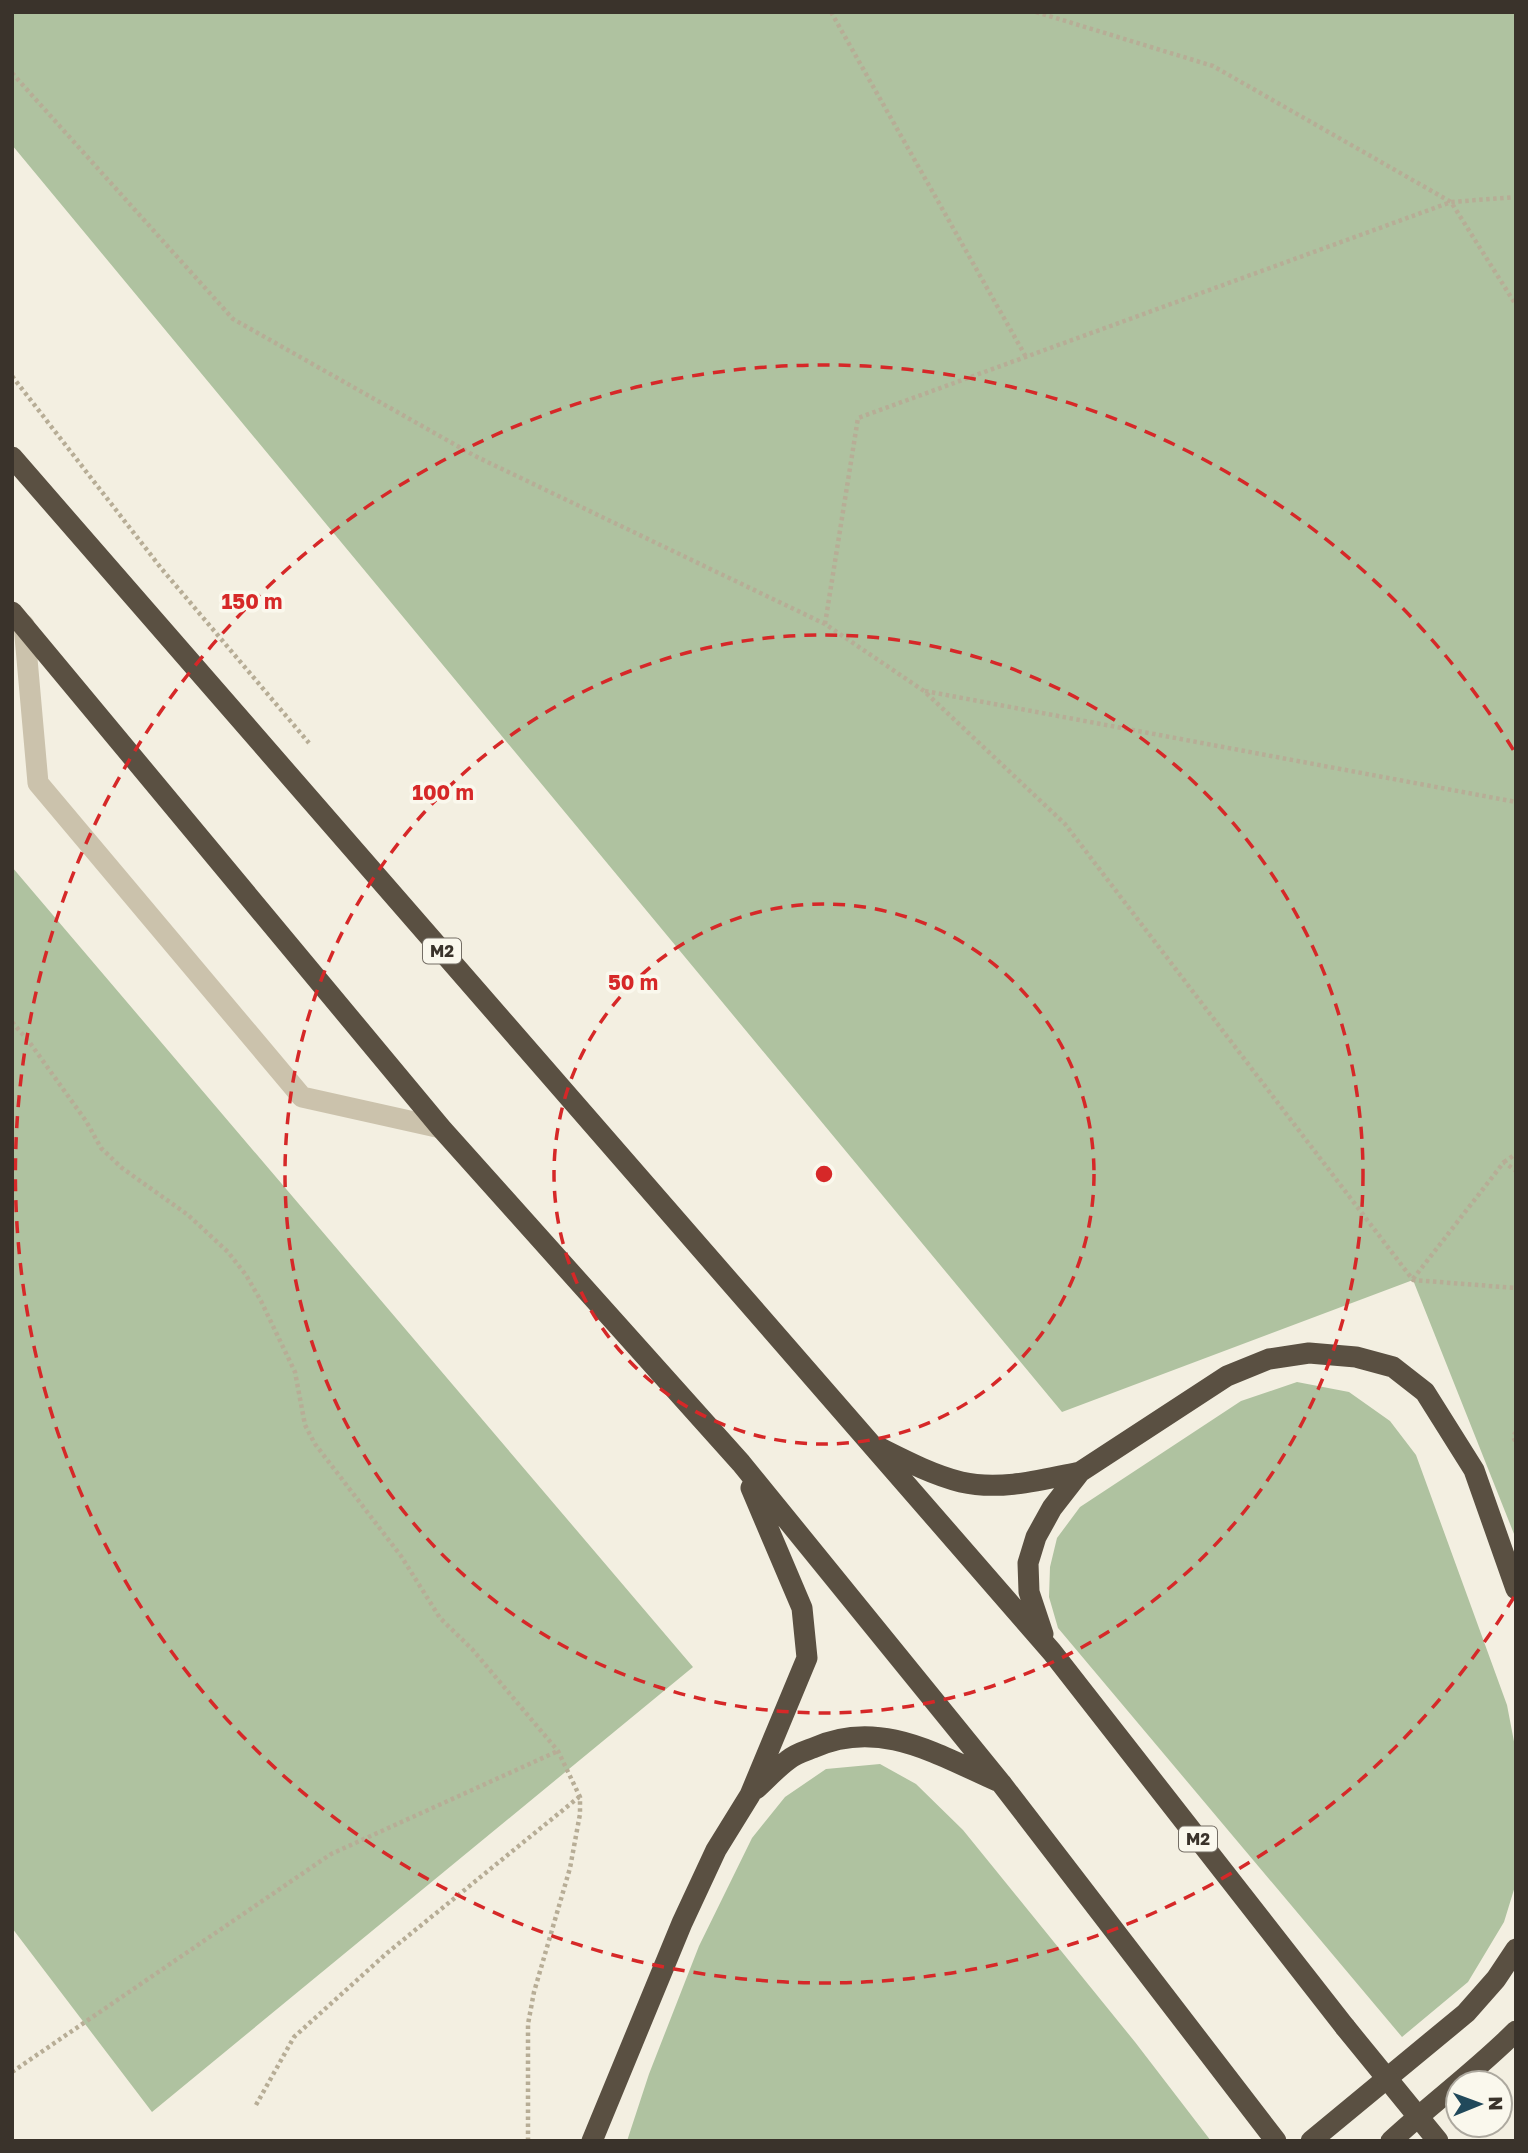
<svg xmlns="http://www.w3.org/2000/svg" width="1528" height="2153" font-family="'Golos Text',sans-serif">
	<rect width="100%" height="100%" fill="#f3efe1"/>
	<path fill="#afc2a0" d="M 12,12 L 1516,12 L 1516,1539 L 1413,1280 L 1062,1412 L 12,145 Z
		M 12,867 L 693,1667 L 152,2112 L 12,1928 Z
		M 1297,1382 L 1349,1392 L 1390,1421 L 1416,1455 L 1507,1705 L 1516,1752 L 1516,1883 L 1504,1922 L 1468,1982 L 1402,2037 L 1058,1628 L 1049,1597 L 1050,1567 L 1057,1538 L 1080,1507 L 1241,1401 Z
		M 880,1764 L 916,1784 L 963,1830 L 1135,2042 L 1211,2141 L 627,2141 L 649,2074 L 699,1946 L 752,1838 L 785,1797 L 826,1769 Z"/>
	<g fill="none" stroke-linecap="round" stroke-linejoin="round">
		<path stroke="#b7ad96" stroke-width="4.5" stroke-dasharray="3.5 3.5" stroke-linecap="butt" d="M 831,12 L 1026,357
			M 1036,12 L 1213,66 L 1451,202 L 1516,305
			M 12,73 L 233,319 L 475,456 L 825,624 L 924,691 L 1065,824 L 1413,1280 L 1516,1288
			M 12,376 L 161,568 L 309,743
			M 825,624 L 858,418 L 1451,202 L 1516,197
			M 925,691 L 1516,802
			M 12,1022 L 30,1043 L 86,1121 L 101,1148 L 122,1168 L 188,1215 L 228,1252 L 246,1275 L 261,1301 L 295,1372 L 305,1425 L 315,1444 L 401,1556 L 440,1618 L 472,1649 L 558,1751 L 580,1797 L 580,1814 L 570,1868 L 534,1992 L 528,2024 L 528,2141
			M 1504,1162 L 1516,1154
			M 1413,1279 L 1504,1162 L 1516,1171
			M 1516,1432 L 1513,1436 L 1516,1443
			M 12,2072 L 331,1854 L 558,1751
			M 256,2105 L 294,2037 L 387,1953 L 579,1797"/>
		<path stroke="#cbc2ac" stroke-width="21" d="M 24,625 L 38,783 L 302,1097 L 441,1128"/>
		<path stroke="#5a5042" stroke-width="21" d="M 12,457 L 1052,1652 L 1345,2027
			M 12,612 L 441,1128 L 741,1463 L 1001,1783 L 1276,2141
			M 880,1448 C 906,1461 933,1475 961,1482 C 1000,1491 1041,1480 1080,1472
			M 1043,1634 L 1029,1592 L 1028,1563 L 1036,1537 L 1052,1508 L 1080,1472 L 1227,1376 L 1269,1359 L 1309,1353 L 1356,1357 L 1393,1367 L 1425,1392 L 1474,1470 L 1516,1589
			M 756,1789 C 767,1779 777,1768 788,1760 C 795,1754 805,1751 813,1748 C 879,1718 936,1754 997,1781
			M 592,2141 L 682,1923 L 716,1850 L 750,1795 L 807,1658 L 802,1608 L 751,1488
			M 1311,2141 L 1466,2013 L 1496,1979 L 1516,1949
			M 1391,2141 C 1432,2103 1477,2070 1516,2031"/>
		<path stroke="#5a5042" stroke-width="21" d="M 1345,2027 L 1438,2141"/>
	</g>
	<g fill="none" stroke="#d62828" stroke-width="3.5" stroke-dasharray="12 9">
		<circle cx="824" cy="1174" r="270"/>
		<circle cx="824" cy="1174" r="539"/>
		<path d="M1514 1597A809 809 0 1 1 1514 751"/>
	</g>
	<g text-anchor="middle" stroke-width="7" stroke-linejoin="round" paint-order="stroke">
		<g fill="#faf8ed" stroke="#746e65" stroke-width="2">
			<rect x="423" y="938.5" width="38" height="25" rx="5"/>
			<rect x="1179" y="1826.5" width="38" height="25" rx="5"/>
		</g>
		<g font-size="16" font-weight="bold" fill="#3a332b">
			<text x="442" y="957">М2</text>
			<text x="1198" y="1845">М2</text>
		</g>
	</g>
	<circle cx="824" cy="1174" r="10" fill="#d62828" stroke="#faf8ed" stroke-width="3.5"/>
	<g font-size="21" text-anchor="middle" font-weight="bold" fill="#d62828" stroke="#faf8ed" stroke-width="7" stroke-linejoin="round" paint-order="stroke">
		<text x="252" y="609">150 m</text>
		<text x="443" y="800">100 m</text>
		<text x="633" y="990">50 m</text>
	</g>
	<rect width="1528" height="2153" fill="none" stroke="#3a332b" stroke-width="28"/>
	<g transform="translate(1479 2104) rotate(89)"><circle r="33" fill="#faf8ed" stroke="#ada99f" stroke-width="2"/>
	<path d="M0-5L12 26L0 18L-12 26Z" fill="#21495b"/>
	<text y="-10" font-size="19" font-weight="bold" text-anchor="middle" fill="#3a332b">N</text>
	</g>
</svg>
